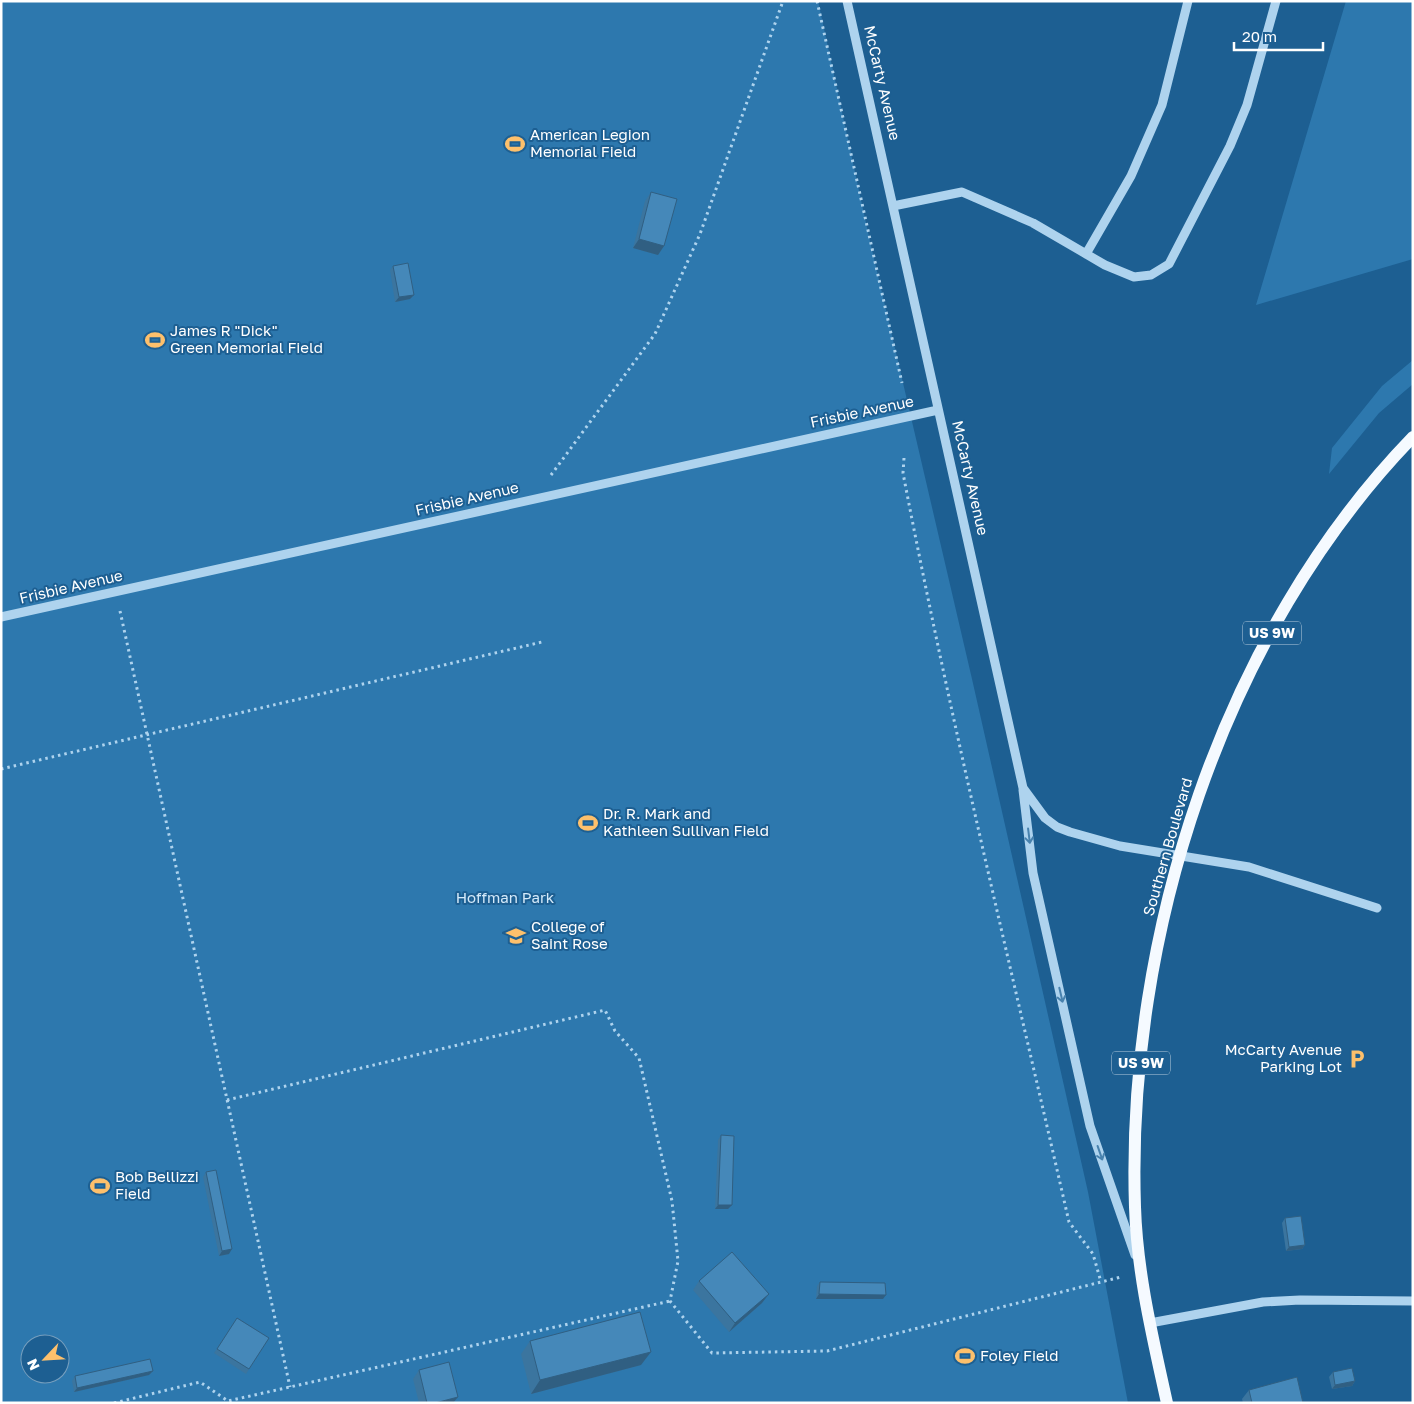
<svg xmlns="http://www.w3.org/2000/svg" width="1414" height="1404" font-family="'Golos Text',sans-serif">
	<rect width="100%" height="100%" fill="#1d5f92"/>
	<path fill="#2d78ae" fill-rule="evenodd" d="M 1,1 L 818,1 L 869,237 L 972,679 L 1088,1192 L 1128,1403 L 1,1403 ZM 30,1344 L 60,1344 L 60,1374 L 30,1374 Z
		M 1346,1 L 1413,1 L 1413,259 L 1256,305 Z
		M 1413,360 L 1413,384 L 1379,413 L 1329,474 L 1332,448 L 1382,386 Z"/>
	<g fill="none" stroke-linecap="round" stroke-linejoin="round">
		<path stroke="#aed3ee" stroke-width="3" stroke-dasharray="2.5 4" stroke-linecap="butt" d="M 817,1 L 902,383
			M 904,458 L 903,473 C 951,724 1012,972 1069,1222 L 1093,1254 L 1101,1282
			M 551,475 L 655,334 L 700,234 L 783,1
			M 120,611 L 290,1387
			M 1,769 L 542,642
			M 227,1100 L 605,1010 L 615,1031 L 639,1058 L 672,1201 L 678,1261 L 670,1301 L 712,1353 L 827,1351 L 1121,1277
			M 114,1403 L 200,1382 L 228,1401 L 670,1301"/>
		<path stroke="#aed3ee" stroke-width="9" d="M 847,1 L 1023,788 L 1045,818 L 1057,827 L 1070,832 L 1120,846 L 1249,867 L 1377,908
			M 893,206 L 962,192 L 1033,223 L 1105,265 L 1134,277 L 1151,275 L 1169,264 L 1230,146 L 1247,105 L 1276,1
			M 1086,254 L 1131,176 L 1162,105 L 1188,1
			M 1,617 L 938,410
			M 1023,790 L 1033,873 L 1090,1126 L 1135,1255
			M 1150,1323 L 1263,1302 L 1300,1300 L 1413,1301"/>
		<path stroke="#f5faff" stroke-width="12" d="M 1167,1403 C 1153,1339 1137,1273 1135,1207 C 1126,937 1222,634 1413,437"/>
	</g>
	<path fill="#3b759f" d="M 651,192 L 664,246 L 658,255 L 633,248 L 645,201 Z
		M 393,266 L 414,295 L 410,299 L 395,302 L 390,270 Z
		M 721,1135 L 732,1205 L 728,1209 L 715,1209 L 718,1140 Z
		M 206,1172 L 229,1254 L 219,1256 L 203,1177 Z
		M 1285,1218 L 1305,1245 L 1302,1249 L 1286,1251 L 1282,1223 Z
		M 699,1281 L 762,1303 L 729,1332 L 693,1290 Z
		M 820,1282 L 883,1299 L 816,1299 L 817,1286 Z
		M 237,1318 L 269,1338 L 246,1374 L 214,1353 Z
		M 530,1341 L 641,1365 L 531,1394 L 521,1354 Z
		M 419,1370 L 458,1397 L 453,1403 L 419,1403 L 413,1379 Z
		M 153,1371 L 149,1375 L 74,1392 L 72,1381 L 75,1376 Z
		M 1333,1372 L 1355,1381 L 1352,1386 L 1332,1389 L 1329,1377 Z
		M 1249,1390 L 1303,1403 L 1243,1403 L 1242,1399 Z"/>
	<path fill="#305f82" d="M 639,239 L 664,246 L 658,255 L 633,248 Z
		M 414,295 L 410,299 L 395,302 L 399,297 Z
		M 718,1205 L 732,1205 L 728,1209 L 715,1209 Z
		M 1305,1245 L 1302,1249 L 1286,1251 L 1289,1247 Z
		M 232,1249 L 229,1254 L 219,1256 L 222,1251 Z
		M 769,1294 L 762,1303 L 729,1332 L 735,1323 Z
		M 819,1294 L 886,1295 L 883,1299 L 816,1299 Z
		M 651,1352 L 641,1365 L 531,1394 L 540,1380 Z
		M 153,1371 L 149,1375 L 74,1392 L 77,1388 Z
		M 1355,1381 L 1352,1386 L 1332,1389 L 1335,1385 Z
		M 458,1397 L 453,1403 L 435,1403 Z"/>
	<path fill="#4588b9" stroke="#305f82" d="M 651,192 L 677,199 L 664,246 L 639,239 Z
		M 408,263 L 414,295 L 399,297 L 393,266 Z
		M 721,1135 L 734,1136 L 732,1205 L 718,1205 Z
		M 216,1170 L 232,1249 L 222,1251 L 206,1172 Z
		M 1301,1216 L 1305,1245 L 1289,1247 L 1285,1218 Z
		M 732,1252 L 769,1294 L 735,1323 L 699,1281 Z
		M 820,1282 L 885,1283 L 886,1295 L 819,1294 Z
		M 640,1312 L 651,1352 L 540,1380 L 530,1341 Z
		M 237,1318 L 269,1338 L 249,1369 L 217,1349 Z
		M 150,1359 L 153,1371 L 77,1388 L 75,1376 Z
		M 449,1362 L 458,1397 L 435,1403 L 427,1403 L 419,1370 Z
		M 1352,1368 L 1355,1381 L 1335,1385 L 1333,1372 Z
		M 1297,1377 L 1303,1403 L 1252,1403 L 1249,1390 Z"/>
	<defs><path id="oneway-shaft" d="M-6 0H5M1.5-3L5.5 0L1.5 3" fill="none" stroke-width="1.6" stroke-linecap="round" stroke-linejoin="round" transform="scale(1.25)"/></defs>
	<g stroke="#4882ae">
		<use href="#oneway-shaft" transform="translate(1029 836) rotate(83)"/>
		<use href="#oneway-shaft" transform="translate(1061 995) rotate(77)"/>
		<use href="#oneway-shaft" transform="translate(1100 1153) rotate(71)"/>
	</g>
	<defs>
		<symbol id="stadium-bare" viewBox="-9 -9 18 18"><path d="M0-5a6.5 5 0 1 0 0 10a6.5 5 0 1 0 0-10ZM-3.5-1.8h7v3.6h-7Z" fill="#fdc06c" stroke="#1d5f92" stroke-width="2.5" paint-order="stroke"/></symbol>
		<symbol id="university-bare" viewBox="-9 -9 18 18"><path d="M0-5L7-2L0 1L-7-2ZM-4 1L0 2.5L4 1V4Q0 6-4 4Z" fill="#fdc06c" stroke="#1d5f92" stroke-width="2.5" paint-order="stroke"/></symbol>
		<symbol id="parking-bare" viewBox="-9 -9 18 18"><path d="M-3.5-5.5H1a3.5 3.5 0 0 1 0 7H-1V5.5H-3.5ZM-1-3.4V-.6H.8a1.4 1.4 0 0 0 0-2.8Z" fill="#fdc06c" stroke="#1d5f92" stroke-width="2.5" paint-order="stroke"/></symbol>
	</defs>
	<g fill-rule="evenodd">
		<use href="#stadium-bare" x="501" y="130" width="28" height="28"/>
		<use href="#stadium-bare" x="141" y="326" width="28" height="28"/>
		<use href="#stadium-bare" x="574" y="809" width="28" height="28"/>
		<use href="#university-bare" x="502" y="922" width="28" height="28"/>
		<use href="#parking-bare" x="1343" y="1045" width="28" height="28"/>
		<use href="#stadium-bare" x="86" y="1172" width="28" height="28"/>
		<use href="#stadium-bare" x="951" y="1342" width="28" height="28"/>
	</g>
	<g text-anchor="middle" stroke-width="4" stroke-linejoin="round" paint-order="stroke">
		<g fill="#1d5f92" stroke="#bbcfde" stroke-width="1">
			<rect x="1243" y="621.5" width="58" height="23" rx="4"/>
			<rect x="1112" y="1051.5" width="58" height="23" rx="4"/>
		</g>
		<g font-size="14" font-weight="bold" fill="#fff">
			<text x="1272" y="638">US 9W</text>
			<text x="1141" y="1068">US 9W</text>
		</g>
		<g font-size="15" fill="#fff" stroke="#1d5f92">
			<text transform="translate(882 83) rotate(77)" y="5">McCarty Avenue</text>
			<text transform="translate(862 412) rotate(-12)" y="5">Frisbie Avenue</text>
			<text transform="translate(970 478) rotate(77)" y="5">McCarty Avenue</text>
			<text transform="translate(467 499) rotate(-13)" y="5">Frisbie Avenue</text>
			<text transform="translate(71 587) rotate(-13)" y="5">Frisbie Avenue</text>
			<text transform="translate(1168 847) rotate(-74)" y="5">Southern Boulevard</text>
		</g>
		<g font-size="15" fill="#fff" stroke="#1d5f92" text-anchor="start">
			<text x="530" y="140">American Legion<tspan x="530" dy="17">Memorial Field</tspan></text>
			<text x="170" y="336">James R "Dick"<tspan x="170" dy="17">Green Memorial Field</tspan></text>
			<text x="603" y="819">Dr. R. Mark and<tspan x="603" dy="17">Kathleen Sullivan Field</tspan></text>
			<text x="531" y="932">College of<tspan x="531" dy="17">Saint Rose</tspan></text>
			<text x="1342" y="1055" text-anchor="end">McCarty Avenue<tspan x="1342" dy="17">Parking Lot</tspan></text>
			<text x="115" y="1182">Bob Bellizzi<tspan x="115" dy="17">Field</tspan></text>
			<text x="980" y="1361">Foley Field</text>
		</g>
		<g font-size="15" fill="#d4eafa" stroke="#1d5f92">
			<text x="505" y="903">Hoffman Park</text>
		</g>
	</g>
	<rect width="1414" height="1404" fill="none" stroke="#ffffff" stroke-width="5"/>
	<g transform="translate(45 1359) rotate(245)"><circle r="24" fill="#1d5f92" stroke="#779fbe"/>
	<path d="M0-4L9 19L0 12L-9 19Z" fill="#fdc06c"/>
	<text y="-8" font-size="14" font-weight="bold" text-anchor="middle" fill="#ffffff">N</text>
	</g>
	<path d="M1234 42v8h89v-8" fill="none" stroke="#ffffff" stroke-width="2.5"/>
	<text x="1242" y="42" font-size="15" fill="#ffffff" stroke="#1d5f92" stroke-width="4" paint-order="stroke">20 m</text>
</svg>
